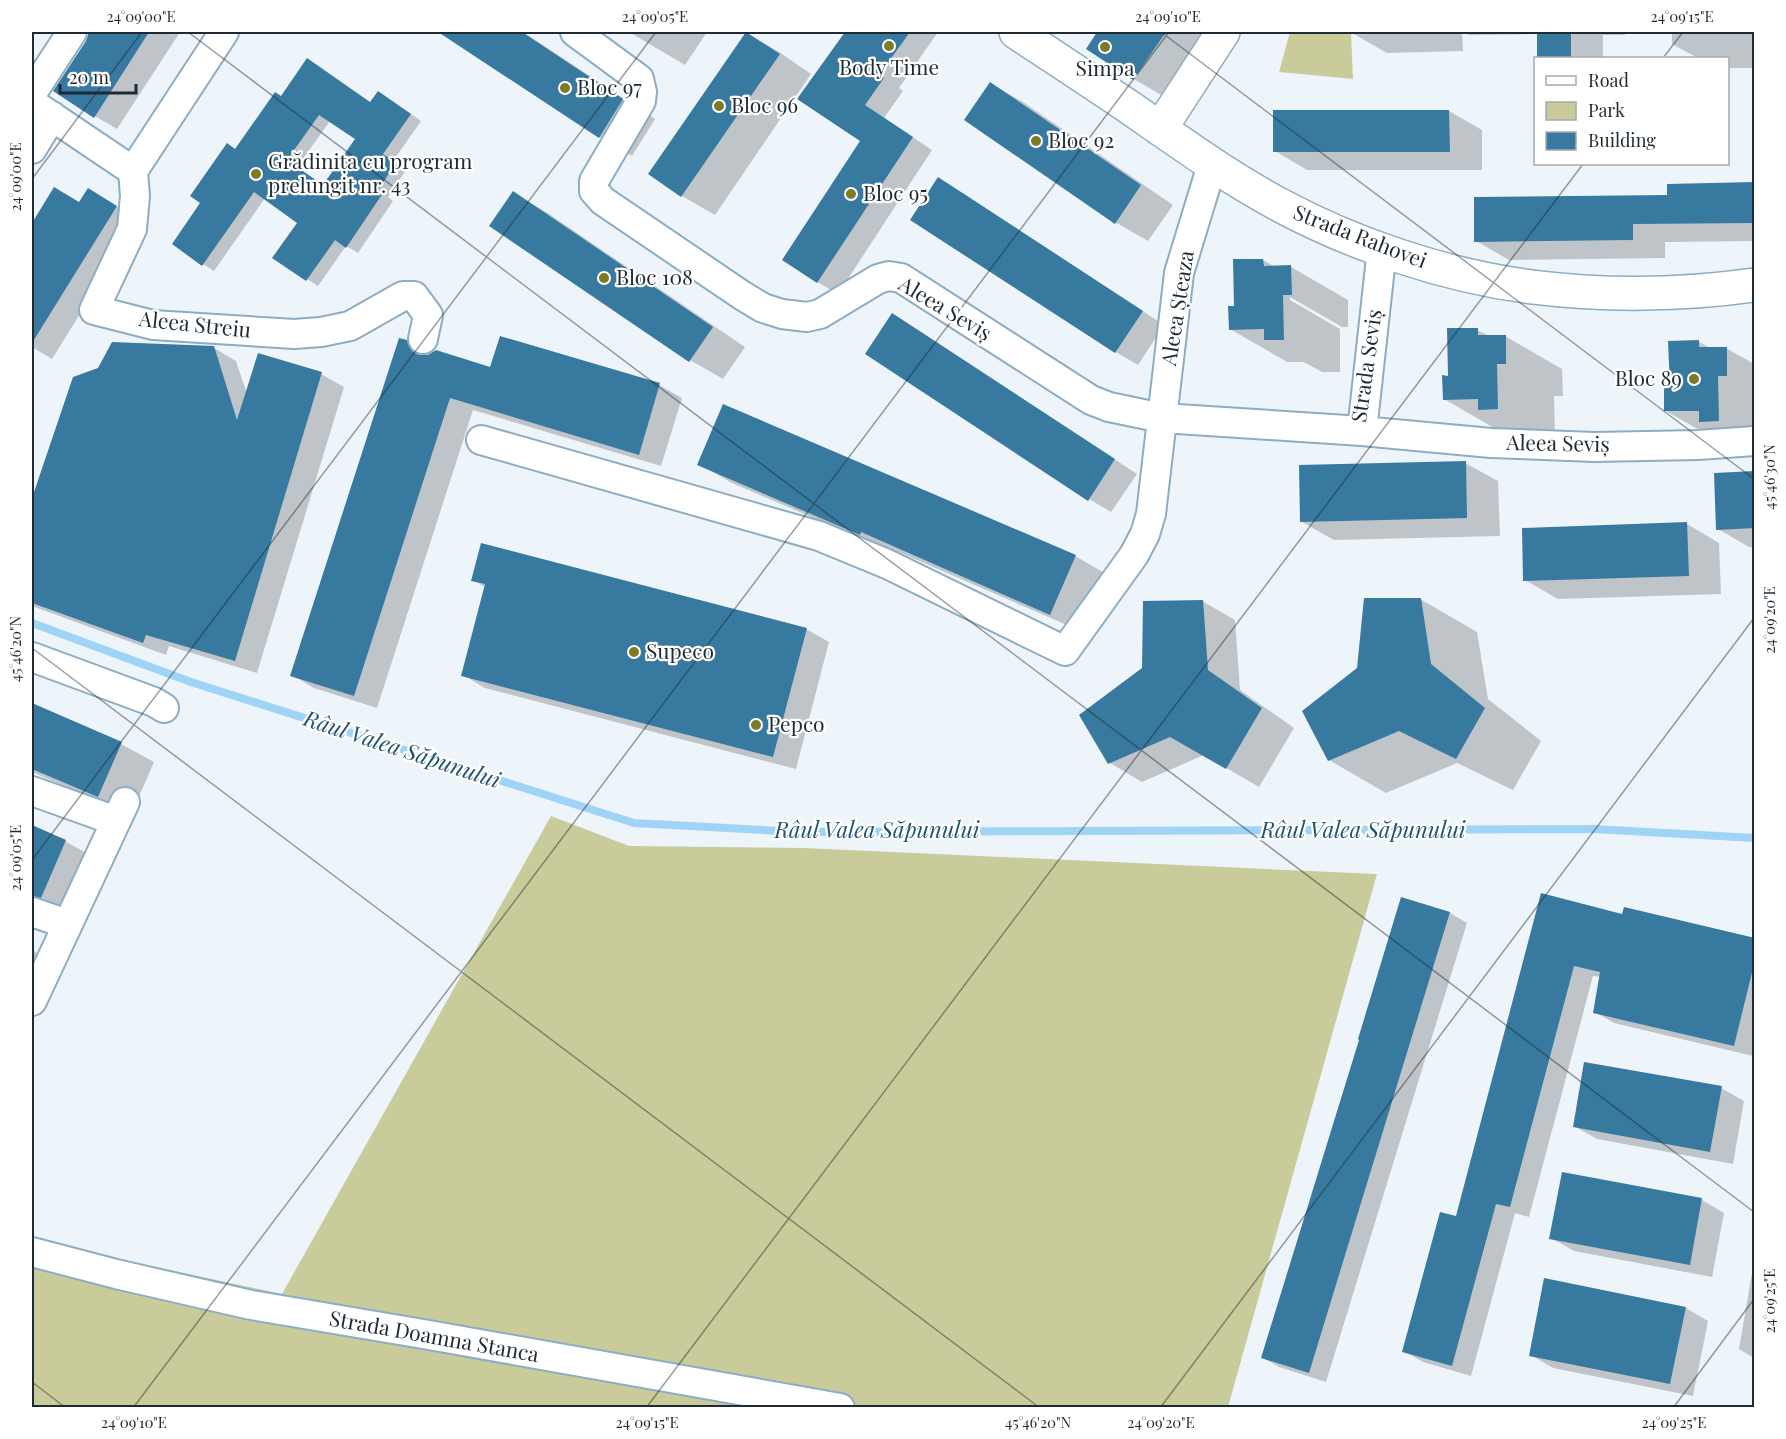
<svg xmlns="http://www.w3.org/2000/svg" width="1786" height="1439" font-family="'Playfair Display',serif">
	<rect width="100%" height="100%" fill="#eef5fa"/>
	<path fill="#c9cb9b" d="M 1290,32 L 1351,32 L 1353,79 L 1279,72 Z
		M 551,816 L 629,846 L 804,848 L 1377,874 L 1228,1407 L 32,1407 L 32,1243 L 100,1255 L 282,1294 Z"/>
	<path fill="#0003" fill-rule="evenodd" d="M 91,32 L 180,32 L 117,129 L 95,116 L 87,42 Z
		M 441,32 L 523,32 L 655,119 L 632,156 L 600,137 Z
		M 629,32 L 707,32 L 685,65 Z
		M 846,32 L 938,32 L 899,88 L 903,91 L 884,118 L 932,150 L 838,294 L 817,282 L 862,141 L 799,98 Z
		M 1099,32 L 1211,32 L 1166,98 L 1134,79 L 1088,48 Z
		M 1354,32 L 1462,32 L 1463,51 L 1387,53 L 1354,34 Z
		M 1463,32 L 1625,32 L 1625,35 L 1603,35 L 1603,58 L 1539,58 L 1538,34 L 1469,35 Z
		M 1672,32 L 1754,32 L 1754,68 L 1728,68 L 1728,58 L 1698,58 L 1672,44 Z
		M 746,33 L 779,52 L 811,74 L 715,215 L 682,196 L 650,174 Z
		M 991,84 L 1023,102 L 1173,205 L 1148,241 L 1115,222 Z
		M 281,98 L 372,103 L 389,99 L 421,121 L 393,161 L 406,170 L 388,197 L 393,201 L 358,253 L 346,246 L 318,286 L 274,258 L 299,222 L 265,198 L 214,271 L 203,264 L 236,151 ZM 330,121 L 357,139 L 324,186 L 297,167 Z
		M 1449,111 L 1482,130 L 1482,170 L 1307,170 L 1275,151 Z
		M 1754,184 L 1754,241 L 1665,242 L 1665,258 L 1509,260 L 1476,241 L 1668,196 Z
		M 55,189 L 80,204 L 111,203 L 138,221 L 52,359 L 32,347 L 32,226 Z
		M 961,192 L 1164,325 L 1138,365 L 1116,352 Z
		M 513,193 L 546,212 L 745,347 L 723,379 L 690,360 Z
		M 1263,260 L 1275,267 L 1291,267 L 1348,300 L 1348,327 L 1342,327 L 1290,297 L 1290,300 L 1340,329 L 1340,372 L 1322,372 L 1304,362 L 1287,362 L 1230,329 L 1236,308 Z
		M 915,328 L 1137,474 L 1111,512 L 1089,499 Z
		M 1477,330 L 1489,336 L 1505,336 L 1562,369 L 1563,396 L 1554,396 L 1555,441 L 1501,432 L 1444,399 L 1450,377 Z
		M 1698,341 L 1711,349 L 1726,348 L 1754,364 L 1754,452 L 1722,443 L 1666,411 L 1671,389 Z
		M 406,342 L 429,355 L 491,369 L 659,385 L 682,398 L 661,466 L 473,410 L 377,708 L 314,688 L 292,675 Z
		M 214,348 L 236,361 L 247,394 L 321,374 L 344,387 L 257,673 L 169,646 L 166,655 L 32,606 L 32,503 L 74,378 Z
		M 1465,463 L 1498,481 L 1500,536 L 1334,540 L 1302,522 Z
		M 699,464 L 1075,556 L 1108,575 L 1083,632 L 894,550 L 893,552 L 732,483 Z
		M 1754,473 L 1754,547 L 1749,547 L 1718,529 Z
		M 1687,524 L 1719,543 L 1721,594 L 1558,599 L 1525,580 Z
		M 473,580 L 806,629 L 829,642 L 796,769 L 485,688 L 463,675 L 485,587 Z
		M 1420,599 L 1477,632 L 1488,699 L 1541,741 L 1513,790 L 1457,763 L 1386,793 L 1329,760 L 1358,669 Z
		M 1202,601 L 1235,620 L 1240,690 L 1294,728 L 1259,787 L 1204,755 L 1142,782 L 1110,763 L 1143,668 Z
		M 33,705 L 121,744 L 154,762 L 131,815 L 32,772 L 32,709 Z
		M 32,827 L 65,841 L 98,860 L 75,913 L 32,894 Z
		M 1542,895 L 1623,916 L 1754,940 L 1754,1050 L 1753,1056 L 1614,1023 L 1595,1012 L 1601,977 L 1593,976 L 1529,1217 L 1515,1213 L 1471,1376 L 1423,1362 L 1404,1351 L 1457,1218 Z
		M 1402,899 L 1450,913 L 1467,923 L 1326,1382 L 1279,1367 L 1262,1357 L 1361,1040 Z
		M 32,950 L 57,965 L 34,1018 L 32,1016 Z
		M 1721,1088 L 1744,1101 L 1733,1164 L 1597,1139 L 1574,1126 Z
		M 1563,1173 L 1702,1200 L 1724,1213 L 1712,1277 L 1574,1251 L 1551,1238 Z
		M 1754,1261 L 1754,1358 L 1739,1349 Z
		M 1686,1308 L 1708,1321 L 1693,1396 L 1553,1368 L 1531,1355 Z"/>
	<g fill="none" stroke-linecap="round" stroke-linejoin="round">
		<path stroke="#a0d4f7" stroke-width="8" d="M 32,623 L 191,682 L 634,823 L 799,832 L 1594,829 L 1754,838"/>
	</g>
	<path fill="#3879a0" fill-rule="evenodd" d="M 89,32 L 149,32 L 94,118 L 53,91 L 86,41 Z
		M 438,32 L 522,32 L 623,99 L 599,138 Z
		M 746,32 L 780,54 L 681,197 L 648,174 Z
		M 845,32 L 910,32 L 879,75 L 884,78 L 865,105 L 913,137 L 817,283 L 782,260 L 860,141 L 797,99 Z
		M 1097,32 L 1166,32 L 1133,80 L 1086,49 Z
		M 1537,32 L 1571,32 L 1571,58 L 1537,58 Z
		M 307,58 L 370,102 L 378,91 L 411,114 L 383,154 L 396,163 L 378,190 L 383,193 L 346,248 L 335,240 L 306,281 L 272,258 L 297,223 L 254,192 L 202,266 L 172,244 L 200,203 L 190,196 L 227,143 L 235,149 L 275,92 L 281,96 ZM 319,115 L 355,139 L 323,185 L 287,160 Z
		M 990,82 L 1141,185 L 1115,224 L 964,120 Z
		M 1273,110 L 1449,110 L 1450,152 L 1273,152 Z
		M 938,177 L 1143,311 L 1115,353 L 910,220 Z
		M 1755,182 L 1755,223 L 1633,224 L 1633,240 L 1474,242 L 1474,197 L 1667,195 L 1667,184 Z
		M 54,187 L 79,202 L 88,188 L 117,206 L 32,343 L 32,223 Z
		M 513,191 L 713,327 L 689,362 L 489,226 Z
		M 1233,259 L 1263,259 L 1264,266 L 1291,265 L 1292,295 L 1283,295 L 1284,340 L 1264,340 L 1264,329 L 1229,330 L 1228,306 L 1234,306 Z
		M 892,313 L 1115,459 L 1088,501 L 865,354 Z
		M 1447,328 L 1478,328 L 1478,335 L 1506,335 L 1506,364 L 1497,364 L 1498,409 L 1478,410 L 1478,399 L 1443,400 L 1442,375 L 1448,376 Z
		M 500,336 L 660,383 L 639,455 L 450,398 L 354,696 L 290,676 L 399,338 L 407,340 L 412,351 L 419,355 L 428,355 L 436,350 L 490,367 Z
		M 1699,340 L 1699,347 L 1727,347 L 1727,376 L 1718,376 L 1719,421 L 1699,422 L 1699,411 L 1664,411 L 1664,387 L 1670,388 L 1668,341 Z
		M 112,342 L 214,346 L 237,420 L 258,353 L 322,372 L 235,661 L 146,635 L 143,643 L 32,603 L 32,498 L 73,377 L 98,368 Z
		M 723,404 L 1076,555 L 1050,615 L 861,532 L 860,535 L 697,465 Z
		M 1466,461 L 1467,518 L 1300,522 L 1299,465 Z
		M 1755,471 L 1755,528 L 1716,530 L 1714,473 Z
		M 1687,522 L 1689,576 L 1523,581 L 1522,528 Z
		M 481,543 L 807,628 L 773,757 L 461,676 L 485,584 L 471,581 Z
		M 1364,598 L 1421,598 L 1431,664 L 1485,708 L 1456,759 L 1399,731 L 1328,761 L 1302,711 L 1357,668 Z
		M 1203,600 L 1208,670 L 1262,708 L 1226,769 L 1170,737 L 1108,764 L 1079,715 L 1142,668 L 1143,601 Z
		M 32,703 L 122,742 L 98,797 L 32,769 Z
		M 32,825 L 66,840 L 41,898 L 32,896 Z
		M 1541,893 L 1622,914 L 1624,907 L 1755,938 L 1755,960 L 1734,1046 L 1593,1013 L 1600,972 L 1574,966 L 1510,1207 L 1496,1204 L 1452,1366 L 1402,1352 L 1440,1212 L 1456,1216 Z
		M 1401,897 L 1450,912 L 1309,1373 L 1261,1358 L 1359,1040 L 1358,1039 Z
		M 1584,1062 L 1722,1086 L 1710,1152 L 1573,1127 Z
		M 1562,1172 L 1702,1198 L 1690,1265 L 1549,1239 Z
		M 1544,1278 L 1686,1307 L 1670,1384 L 1529,1356 Z"/>
	<g fill="none" stroke-linecap="round" stroke-linejoin="round">
		<defs>
			<path id="street" d="M 575,32 L 639,79 L 642,92 L 641,101 L 594,181 L 594,191 L 603,201 L 743,296 L 763,308 L 782,314 L 807,317 L 820,314 L 878,279 L 889,276 L 901,278 L 1091,400 L 1109,407 L 1162,418 L 1362,431 L 1491,443 L 1594,447 L 1698,445 L 1754,441
				M 32,93 L 72,32
				M 32,103 L 133,171
				M 32,149 L 52,116
				M 133,171 L 135,196 L 132,229 L 94,310 L 153,325 L 294,334 L 321,332 L 350,326 L 403,296 L 414,296 L 428,315 L 423,339
				M 133,171 L 224,32
				M 1362,431 L 1382,249
				M 481,440 L 819,536 L 887,564 L 1065,651 L 1134,555 L 1145,534 L 1151,514 L 1179,273 L 1212,165
				M 32,657 L 154,702 L 164,708
				M 32,791 L 116,821
				M 32,912 L 67,924
				M 32,1001 L 125,802
				M 32,1252 L 116,1274 L 251,1305 L 429,1335 L 840,1408"/>
			<path id="secondary" d="M 1016,32 C 1054,57 1092,82 1129,107 C 1178,141 1226,176 1278,204 C 1354,245 1446,276 1532,287 C 1604,296 1683,295 1754,285
				M 1160,129 L 1223,32"/>
		</defs>
		<use href="#street" stroke="#8cadc3" stroke-width="32"/>
		<use href="#secondary" stroke="#8cadc3" stroke-width="36"/>
		<use href="#street" stroke="#fff" stroke-width="28"/>
		<use href="#secondary" stroke="#fff" stroke-width="33"/>
	</g>
	<path fill="none" stroke="#1e2b34" stroke-width="1.5" stroke-opacity="0.45" d="M 188,32 L 1754,1212M 1161,32 L 1754,479M 1663,58 L 1683,32M 32,179 L 142,32M 32,648 L 1040,1408M 32,860 L 656,32M 32,1382 L 66,1408M 133,1408 L 1169,32M 646,1408 L 1583,164M 1160,1408 L 1754,618M 1673,1408 L 1754,1299"/>
	<g fill="#7a7b23" stroke="#fff" stroke-width="2">
		<circle cx="889" cy="46" r="6"/>
		<circle cx="1105" cy="47" r="6"/>
		<circle cx="565" cy="88" r="6"/>
		<circle cx="719" cy="106" r="6"/>
		<circle cx="1036" cy="141" r="6"/>
		<circle cx="256" cy="174" r="6"/>
		<circle cx="851" cy="194" r="6"/>
		<circle cx="604" cy="278" r="6"/>
		<circle cx="1694" cy="379" r="6"/>
		<circle cx="634" cy="652" r="6"/>
		<circle cx="756" cy="725" r="6"/>
	</g>
	<g text-anchor="middle" stroke-width="4.5" stroke-linejoin="round" paint-order="stroke">
		<g font-size="21" fill="#1e2b34" stroke="#fff" text-anchor="start">
			<text x="889" y="75" text-anchor="middle">Body Time</text>
			<text x="1105" y="76" text-anchor="middle">Simpa</text>
			<text x="577" y="95">Bloc 97</text>
			<text x="731" y="113">Bloc 96</text>
			<text x="1048" y="148">Bloc 92</text>
			<text x="268" y="169">Grădinița cu program<tspan x="268" dy="24">prelungit nr. 43</tspan></text>
			<text x="863" y="201">Bloc 95</text>
			<text x="616" y="285">Bloc 108</text>
			<text x="1682" y="386" text-anchor="end">Bloc 89</text>
			<text x="646" y="659">Supeco</text>
			<text x="768" y="732">Pepco</text>
		</g>
		<g font-size="21" fill="#1e2b34" stroke="#fff">
			<text transform="translate(1360 237) rotate(21)" y="7">Strada Rahovei</text>
			<text transform="translate(1178 308) rotate(-81)" y="7">Aleea Șteaza</text>
			<text transform="translate(945 309) rotate(31)" y="7">Aleea Seviș</text>
			<text transform="translate(195 325) rotate(6)" y="7">Aleea Streiu</text>
			<text transform="translate(1367 366) rotate(-82)" y="7">Strada Seviș</text>
			<text transform="translate(1558 444) rotate(1)" y="7">Aleea Seviș</text>
			<text transform="translate(434 1337) rotate(10)" y="7">Strada Doamna Stanca</text>
		</g>
		<g font-size="22" font-style="italic" fill="#225472" stroke="#fff">
			<text transform="translate(402 749) rotate(18)" y="8">Râul Valea Săpunului</text>
			<text x="877" y="838">Râul Valea Săpunului</text>
			<text x="1363" y="838">Râul Valea Săpunului</text>
		</g>
	</g>
	<rect width="1786" height="1439" fill="none" stroke="#ffffff" stroke-width="66"/>
	<rect x="1534" y="57" width="195" height="108" fill="#ffffff" stroke="#a5aaae" stroke-width="1.5"/>
	<rect x="1546" y="76" width="30" height="9" fill="#ffffff" stroke="#a5aaae" stroke-width="1.5"/>
	<text x="1588" y="87" font-size="18" fill="#1e2b34">Road</text>
	<rect x="1546" y="102" width="30" height="18" fill="#c9cb9b" stroke="#a5aaae" stroke-width="1.5"/>
	<text x="1588" y="117" font-size="18" fill="#1e2b34">Park</text>
	<rect x="1546" y="132" width="30" height="18" fill="#3879a0" stroke="#a5aaae" stroke-width="1.5"/>
	<text x="1588" y="147" font-size="18" fill="#1e2b34">Building</text>
	<path d="M60 84v9h76v-9" fill="none" stroke="#1e2b34" stroke-width="3"/>
	<text x="69" y="84" font-size="18" fill="#1e2b34" stroke="#ffffff" stroke-width="4.5" paint-order="stroke">20 m</text>
	<rect x="33" y="33" width="1720" height="1373" fill="none" stroke="#1e2b34" stroke-width="2"/>
	<g font-size="15" text-anchor="middle" fill="#1e2b34">
		<text x="141" y="22">24°09'00"E</text>
		<text x="655" y="22">24°09'05"E</text>
		<text x="1168" y="22">24°09'10"E</text>
		<text x="1682" y="22">24°09'15"E</text>
		<text transform="translate(16 177) rotate(-90)" y="5">24°09'00"E</text>
		<text transform="translate(1770 477) rotate(-90)" y="5">45°46'30"N</text>
		<text transform="translate(1770 620) rotate(-90)" y="5">24°09'20"E</text>
		<text transform="translate(16 649) rotate(-90)" y="5">45°46'20"N</text>
		<text transform="translate(16 858) rotate(-90)" y="5">24°09'05"E</text>
		<text transform="translate(1770 1301) rotate(-90)" y="5">24°09'25"E</text>
		<text x="134" y="1428">24°09'10"E</text>
		<text x="647" y="1428">24°09'15"E</text>
		<text x="1038" y="1428">45°46'20"N</text>
		<text x="1161" y="1428">24°09'20"E</text>
		<text x="1674" y="1428">24°09'25"E</text>
	</g>
</svg>
